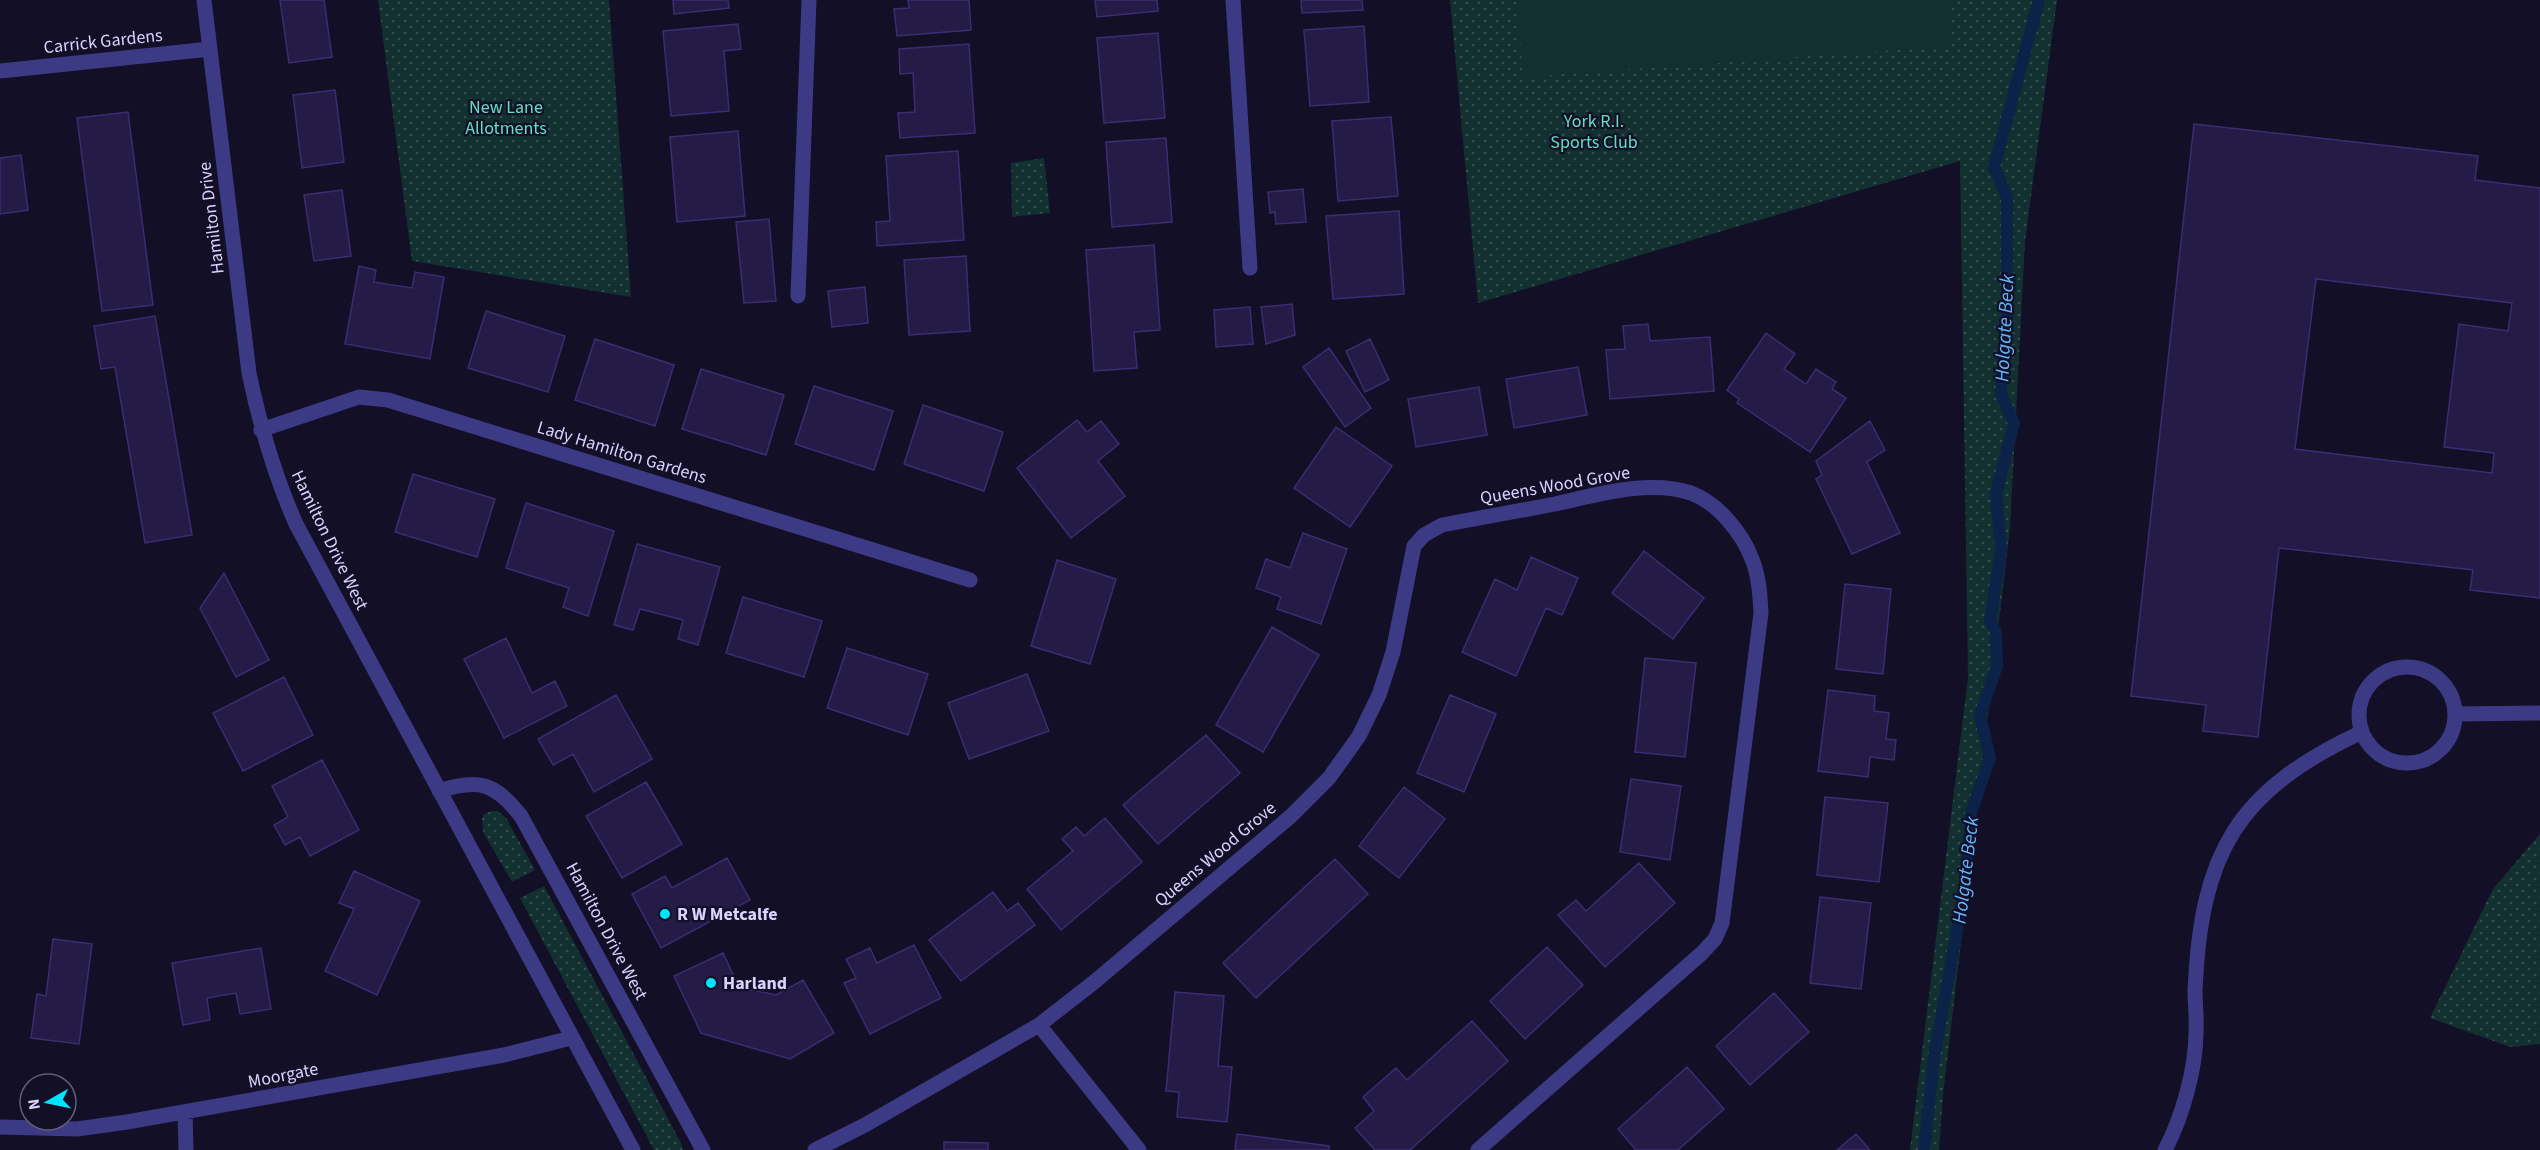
<svg xmlns="http://www.w3.org/2000/svg" width="2540" height="1150" font-family="'Source Sans 3',sans-serif">
	<defs>
		<pattern id="green-dots" width="8" height="8" patternUnits="userSpaceOnUse" patternTransform="scale(1.5)"><rect width="8" height="8" fill="#12302f"/><path d="M2 2h.1M6 6h.1" fill="none" stroke="#344d4e" stroke-width="1.8" stroke-linecap="round"/></pattern>
	</defs>
	<rect width="100%" height="100%" fill="#130f26"/>
	<path fill="url(#green-dots)" d="M 378,0 L 609,0 L 631,297 L 412,261 Z
		M 1450,0 L 2057,0 L 2025,241 L 2010,528 L 1943,1095 L 1939,1150 L 1910,1150 L 1968,678 L 1960,161 L 1478,303 Z
		M 1044,158 L 1050,213 L 1012,217 L 1011,163 Z
		M 492,811 L 498,811 L 506,818 L 535,870 L 512,882 L 483,832 L 482,819 L 484,814 Z
		M 2540,834 L 2540,1044 L 2510,1047 L 2430,1018 L 2493,889 Z
		M 544,886 L 681,1143 L 683,1150 L 654,1150 L 520,898 Z"/>
	<path fill="#12302f" d="M 1517,0 L 1948,0 L 1951,46 L 1523,77 Z"/>
	<g fill="none" stroke-linecap="round" stroke-linejoin="round">
		<path stroke="#0c2248" stroke-width="12" d="M 1924,1150 L 1934,1057 L 1965,886 L 1971,813 L 1990,758 L 1980,715 L 1997,666 L 1996,632 L 1990,621 L 2001,550 L 1996,494 L 2014,423 L 2001,394 L 2007,326 L 2007,197 L 1994,167 L 2039,0"/>
	</g>
	<path fill="#241b47" stroke="#3b2d73" stroke-width="1.5" fill-rule="evenodd" d="M 280,0 L 324,0 L 332,57 L 289,63 Z
		M 673,0 L 728,0 L 729,8 L 674,14 Z
		M 908,0 L 969,0 L 971,30 L 897,36 L 894,9 L 909,8 Z
		M 1095,0 L 1157,0 L 1158,11 L 1097,17 Z
		M 1301,0 L 1362,0 L 1363,10 L 1302,13 Z
		M 738,24 L 741,49 L 724,51 L 729,111 L 671,116 L 663,31 Z
		M 1364,26 L 1369,102 L 1310,106 L 1304,30 Z
		M 1158,33 L 1165,118 L 1104,123 L 1097,38 Z
		M 969,44 L 975,133 L 900,138 L 898,113 L 915,112 L 913,73 L 900,74 L 899,49 Z
		M 335,90 L 344,162 L 302,168 L 293,95 Z
		M 128,112 L 153,305 L 102,311 L 77,118 Z
		M 1391,117 L 1398,196 L 1338,201 L 1332,121 Z
		M 2194,124 L 2478,156 L 2475,180 L 2540,188 L 2540,598 L 2470,590 L 2473,570 L 2279,548 L 2258,737 L 2203,731 L 2206,705 L 2131,696 ZM 2316,279 L 2512,303 L 2508,331 L 2459,324 L 2444,447 L 2494,453 L 2492,473 L 2295,449 Z
		M 738,131 L 745,216 L 677,222 L 670,137 Z
		M 1166,138 L 1172,222 L 1112,227 L 1106,142 Z
		M 958,151 L 964,240 L 877,246 L 876,222 L 890,221 L 886,156 Z
		M 21,155 L 28,210 L 0,214 L 0,158 Z
		M 1303,189 L 1306,222 L 1276,224 L 1275,212 L 1270,213 L 1268,192 Z
		M 342,190 L 351,256 L 314,261 L 304,195 Z
		M 1399,211 L 1404,294 L 1333,299 L 1326,216 Z
		M 769,219 L 776,301 L 744,303 L 736,222 Z
		M 1154,245 L 1160,330 L 1134,332 L 1137,368 L 1094,371 L 1086,250 Z
		M 966,256 L 970,331 L 909,335 L 904,260 Z
		M 359,266 L 376,270 L 374,282 L 412,288 L 415,272 L 444,277 L 430,359 L 345,344 Z
		M 865,287 L 868,323 L 832,327 L 828,291 Z
		M 1292,304 L 1295,335 L 1266,344 L 1261,307 Z
		M 1250,307 L 1253,344 L 1216,347 L 1214,310 Z
		M 486,311 L 565,336 L 548,392 L 468,368 Z
		M 155,316 L 192,535 L 145,543 L 115,367 L 101,369 L 94,326 Z
		M 1648,324 L 1650,341 L 1710,337 L 1714,391 L 1610,399 L 1606,350 L 1625,349 L 1623,326 Z
		M 1766,333 L 1795,354 L 1784,369 L 1806,384 L 1816,369 L 1836,382 L 1832,389 L 1846,398 L 1810,452 L 1737,403 L 1739,399 L 1727,390 Z
		M 595,339 L 674,365 L 655,426 L 575,400 Z
		M 1370,339 L 1389,380 L 1365,392 L 1346,351 Z
		M 1329,348 L 1371,408 L 1345,427 L 1303,367 Z
		M 1578,367 L 1587,415 L 1514,428 L 1506,379 Z
		M 701,369 L 784,395 L 766,455 L 682,429 Z
		M 814,386 L 893,411 L 874,470 L 795,444 Z
		M 1479,387 L 1487,435 L 1416,447 L 1408,399 Z
		M 923,405 L 1003,432 L 984,491 L 904,464 Z
		M 1077,420 L 1087,432 L 1101,421 L 1119,444 L 1098,461 L 1125,496 L 1071,538 L 1017,468 Z
		M 1870,421 L 1885,450 L 1867,462 L 1900,533 L 1852,554 L 1816,479 L 1822,475 L 1816,461 Z
		M 1336,427 L 1392,466 L 1350,527 L 1294,488 Z
		M 413,474 L 495,499 L 477,557 L 395,532 Z
		M 526,503 L 614,531 L 588,616 L 563,607 L 569,588 L 506,568 Z
		M 1303,533 L 1347,549 L 1321,624 L 1277,609 L 1281,597 L 1256,588 L 1266,559 L 1290,568 Z
		M 637,544 L 720,567 L 698,645 L 678,639 L 683,620 L 640,609 L 633,630 L 614,625 Z
		M 1644,551 L 1704,598 L 1673,639 L 1612,593 Z
		M 1531,557 L 1578,578 L 1562,615 L 1546,608 L 1516,676 L 1462,652 L 1495,579 L 1517,590 Z
		M 1057,560 L 1116,579 L 1090,664 L 1031,646 Z
		M 224,573 L 269,660 L 236,677 L 200,608 Z
		M 1845,584 L 1891,589 L 1883,674 L 1836,669 Z
		M 743,597 L 822,621 L 804,677 L 726,653 Z
		M 1272,627 L 1319,655 L 1263,752 L 1216,725 Z
		M 506,638 L 532,693 L 555,681 L 567,706 L 504,738 L 464,659 Z
		M 847,648 L 928,674 L 908,735 L 827,708 Z
		M 1645,658 L 1696,663 L 1685,757 L 1635,752 Z
		M 1027,674 L 1049,731 L 969,759 L 948,703 Z
		M 284,677 L 313,735 L 243,771 L 213,713 Z
		M 1828,690 L 1875,696 L 1874,711 L 1889,713 L 1886,739 L 1896,740 L 1894,760 L 1870,757 L 1868,777 L 1818,771 Z
		M 616,695 L 652,759 L 594,792 L 573,754 L 553,765 L 538,739 Z
		M 1450,695 L 1496,714 L 1464,792 L 1417,773 Z
		M 1206,735 L 1240,773 L 1158,844 L 1123,805 Z
		M 322,760 L 359,830 L 310,856 L 300,837 L 285,845 L 274,825 L 288,817 L 272,786 Z
		M 1631,779 L 1681,786 L 1670,860 L 1620,852 Z
		M 646,782 L 682,844 L 622,878 L 586,816 Z
		M 1404,787 L 1445,819 L 1399,878 L 1359,846 Z
		M 1825,797 L 1888,803 L 1879,882 L 1817,875 Z
		M 1105,818 L 1142,862 L 1061,930 L 1027,889 L 1073,851 L 1062,839 L 1076,827 L 1084,836 Z
		M 727,858 L 750,900 L 661,948 L 632,894 L 665,876 L 672,888 Z
		M 1335,859 L 1368,894 L 1256,998 L 1223,963 Z
		M 1639,863 L 1675,903 L 1605,967 L 1558,915 L 1576,900 L 1586,911 Z
		M 354,871 L 420,901 L 377,995 L 325,971 L 354,909 L 339,903 Z
		M 993,892 L 1007,911 L 1018,903 L 1035,925 L 961,981 L 929,940 Z
		M 1820,897 L 1871,903 L 1861,989 L 1810,983 Z
		M 53,939 L 92,944 L 79,1044 L 31,1038 L 37,994 L 46,996 Z
		M 914,945 L 941,998 L 870,1034 L 844,983 L 856,978 L 846,959 L 870,948 L 877,963 Z
		M 1547,947 L 1583,985 L 1525,1039 L 1490,1001 Z
		M 261,948 L 271,1009 L 240,1014 L 236,993 L 207,998 L 210,1020 L 183,1025 L 172,963 Z
		M 723,953 L 739,987 L 776,995 L 803,980 L 834,1033 L 790,1059 L 701,1033 L 674,976 Z
		M 1175,992 L 1224,996 L 1218,1066 L 1232,1067 L 1227,1122 L 1177,1117 L 1179,1092 L 1166,1091 Z
		M 1774,993 L 1809,1032 L 1750,1085 L 1716,1046 Z
		M 1472,1021 L 1508,1061 L 1410,1150 L 1375,1150 L 1355,1128 L 1374,1111 L 1363,1097 L 1396,1068 L 1407,1080 Z
		M 1687,1067 L 1724,1109 L 1678,1150 L 1636,1150 L 1618,1129 Z
		M 1237,1134 L 1329,1146 L 1329,1150 L 1235,1150 Z
		M 1856,1134 L 1870,1150 L 1837,1150 Z
		M 944,1142 L 988,1143 L 988,1150 L 944,1150 Z"/>
	<g fill="none" stroke-linecap="round" stroke-linejoin="round">
		<path stroke="#3d3a85" stroke-width="15" d="M 204,0 L 249,373 C 260,426 274,474 296,524 L 633,1150
			M 1233,0 L 1250,268
			M 0,71 L 210,49
			M 798,296 L 809,0
			M 261,430 L 359,397 L 388,400 L 970,580
			M2359 715a48 48 0 1 1 96 0a48 48 0 1 1-96 0Z
			M 2455,714 L 2540,713
			M 439,791 C 479,778 495,783 521,816 L 703,1150
			M 1039,1025 L 1139,1150
			M 185,1113 L 186,1150
			M 0,1127 L 77,1129 L 127,1122 L 504,1055 L 571,1038
			M 815,1150 L 865,1125 L 1039,1025 L 1093,983 L 1291,816 L 1329,778 L 1359,736 L 1379,695 L 1393,652 L 1414,546 L 1424,535 L 1442,525 C 1480,518 1517,511 1555,504 C 1597,495 1648,479 1691,493 C 1718,503 1742,533 1752,559 C 1759,576 1760,595 1761,613 L 1722,923 L 1715,939 L 1702,953 L 1478,1150
			M 2165,1150 C 2182,1118 2196,1069 2196,1032 C 2197,1019 2195,1005 2195,991 C 2201,853 2236,791 2362,732"/>
	</g>
	<g fill="#00e5ff" stroke="#130f26" stroke-width="2">
		<circle cx="665" cy="914" r="6"/>
		<circle cx="711" cy="983" r="6"/>
	</g>
	<g text-anchor="middle" stroke-width="4.5" stroke-linejoin="round" paint-order="stroke">
		<g font-size="18" fill="#d9d4ff" stroke="#130f26">
			<text transform="translate(103 41) rotate(-6)" y="6">Carrick Gardens</text>
			<text transform="translate(211 218) rotate(-97)" y="6">Hamilton Drive</text>
			<text transform="translate(622 452) rotate(17)" y="6">Lady Hamilton Gardens</text>
			<text transform="translate(1555 485) rotate(-10)" y="6">Queens Wood Grove</text>
			<text transform="translate(330 540) rotate(64)" y="6">Hamilton Drive West</text>
			<text transform="translate(1215 854) rotate(-40)" y="6">Queens Wood Grove</text>
			<text transform="translate(607 931) rotate(62)" y="6">Hamilton Drive West</text>
			<text transform="translate(283 1075) rotate(-11)" y="6">Moorgate</text>
		</g>
		<g font-size="18" fill="#5fe0c0" stroke="#130f26">
			<text x="506" y="113">New Lane<tspan x="506" dy="21">Allotments</tspan></text>
			<text x="1594" y="127">York R.I.<tspan x="1594" dy="21">Sports Club</tspan></text>
		</g>
		<g font-size="18" font-weight="bold" fill="#d9d4ff" stroke="#130f26" text-anchor="start">
			<text x="677" y="920">R W Metcalfe</text>
			<text x="723" y="989">Harland</text>
		</g>
		<g font-size="20" font-style="italic" fill="#62b6ff" stroke="#130f26">
			<text transform="translate(2004 328) rotate(-87)" y="7">Holgate Beck</text>
			<text transform="translate(1965 870) rotate(-83)" y="7">Holgate Beck</text>
		</g>
	</g>
	<g transform="translate(48 1102) rotate(261)"><circle r="28" fill="#130f26" stroke="#625e7d" stroke-width="1.5"/>
	<path d="M0-4.5L10 22L0 15L-10 22Z" fill="#00e5ff"/>
	<text y="-9" font-size="16" font-weight="bold" text-anchor="middle" fill="#d9d4ff">N</text>
	</g>
</svg>
